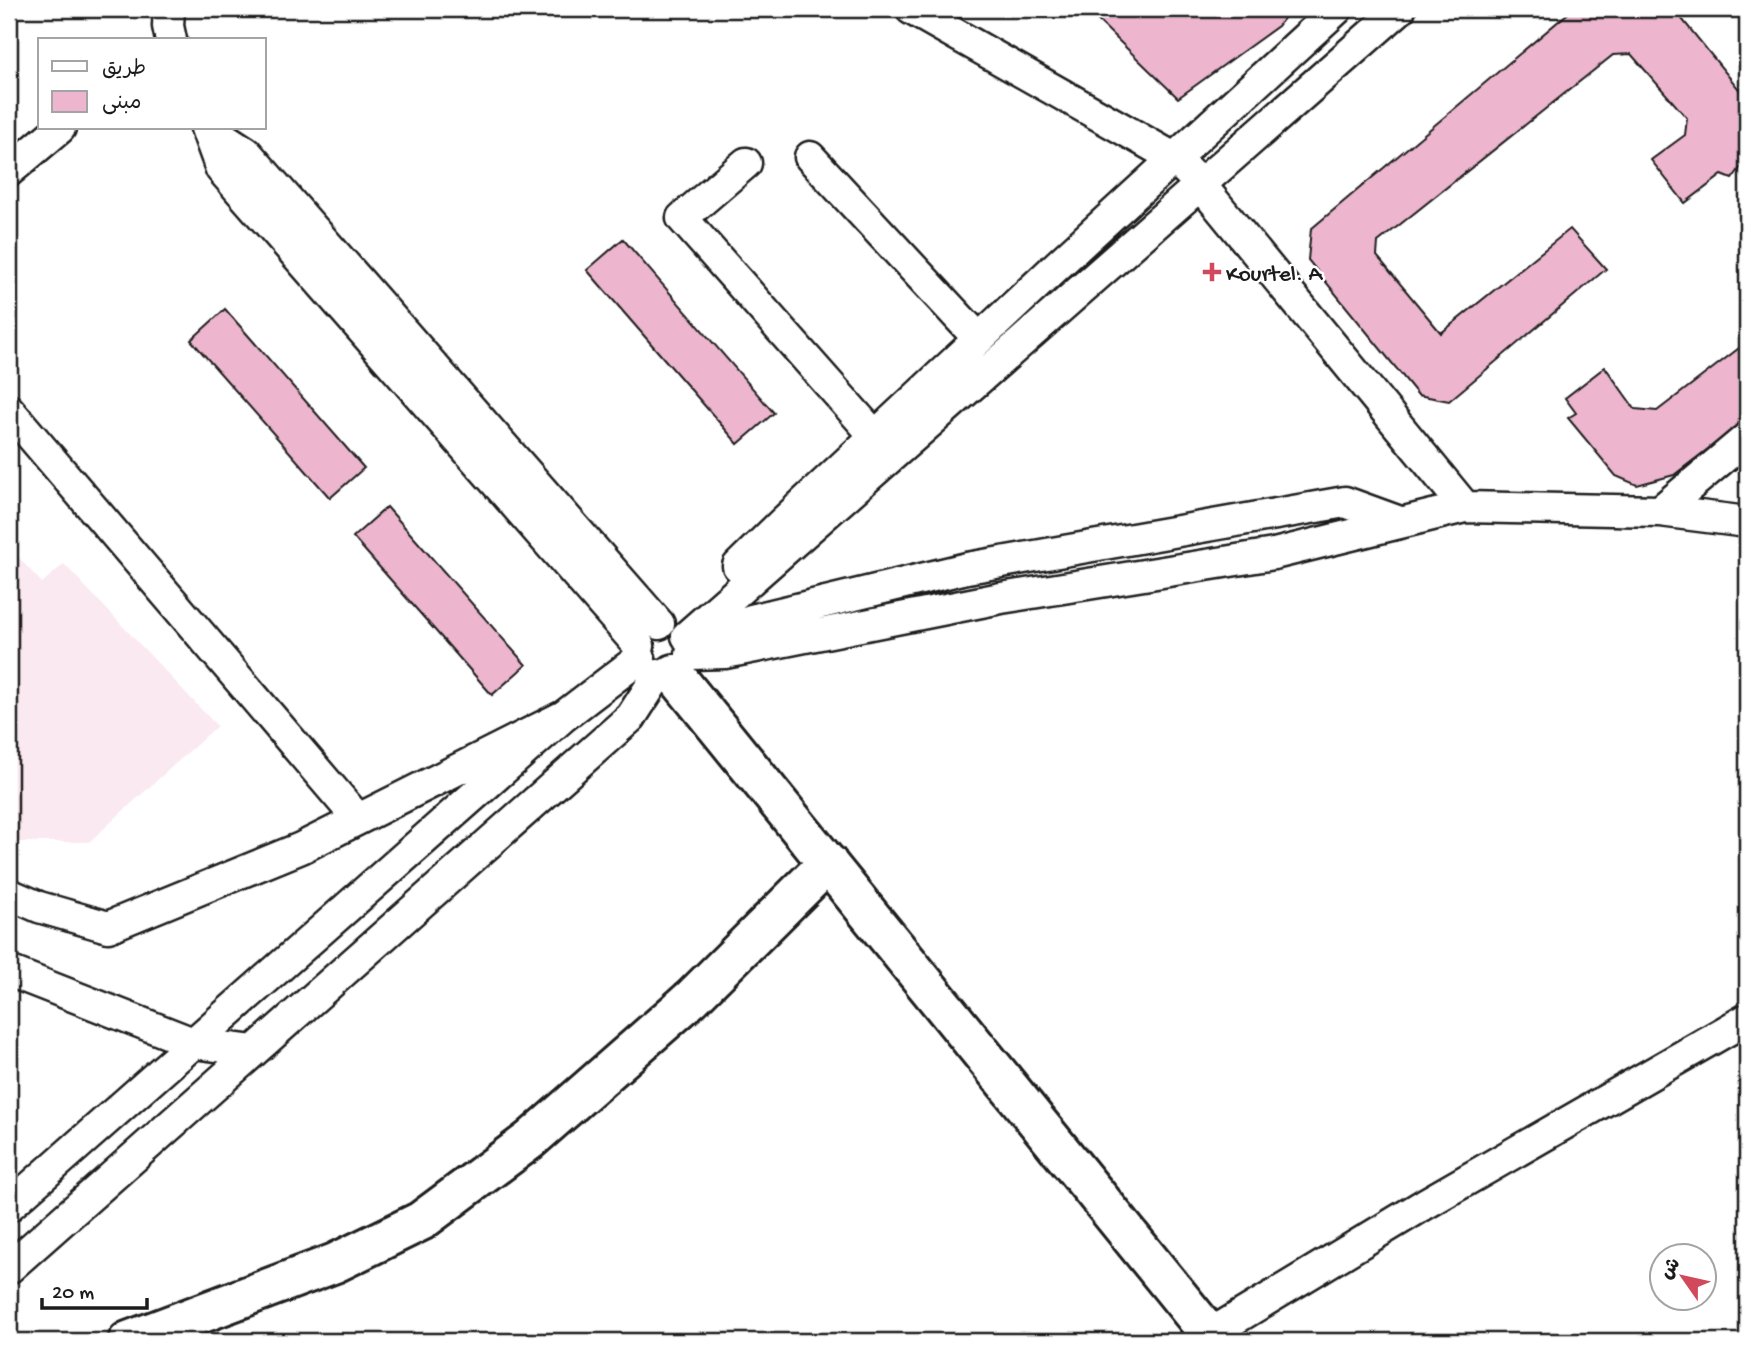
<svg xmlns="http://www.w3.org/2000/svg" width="1756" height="1350" font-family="'Gochi Hand','Playpen Sans Arabic',sans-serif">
	<rect width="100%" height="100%" fill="#fff"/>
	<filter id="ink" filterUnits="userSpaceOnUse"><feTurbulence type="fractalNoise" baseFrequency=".0143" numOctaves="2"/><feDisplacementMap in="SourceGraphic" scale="14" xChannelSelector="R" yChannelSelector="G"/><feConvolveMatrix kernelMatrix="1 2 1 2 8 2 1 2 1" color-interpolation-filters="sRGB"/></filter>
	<g filter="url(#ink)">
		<path fill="#fae9f0" d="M 9,547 L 42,583 L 64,564 L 217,726 L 89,842 L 9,842 Z"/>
		<path fill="#edb6ce" stroke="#1c1c1c" stroke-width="2" d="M 1086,9 L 1291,9 L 1278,26 L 1178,98 Z
			M 1573,9 L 1674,9 L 1747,99 L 1747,159 L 1732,179 L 1722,175 L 1685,203 L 1651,160 L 1685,135 L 1687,118 L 1631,54 L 1613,55 L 1378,242 L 1377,256 L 1441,333 L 1570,229 L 1606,269 L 1449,401 L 1418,395 L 1308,260 L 1311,229 Z
			M 623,239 L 774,413 L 738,444 L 587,270 Z
			M 225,309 L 364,468 L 330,498 L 191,340 Z
			M 1747,342 L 1747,419 L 1674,475 L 1637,485 L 1616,476 L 1568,418 L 1576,413 L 1565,398 L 1605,367 L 1635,409 L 1657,411 Z
			M 387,507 L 526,665 L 492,695 L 353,537 Z"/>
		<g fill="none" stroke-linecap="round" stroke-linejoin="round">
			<defs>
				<path id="street" d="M 169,9 L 168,26 L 171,40
					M 911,9 L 1174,158 L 1200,184 L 1465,507
					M 206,128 L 221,169 L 639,646
					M 209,128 L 246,152 L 659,624
					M 810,157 L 979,339
					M 746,163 L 682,218 L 875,436
					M 9,171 L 60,128
					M 9,410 L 358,819
					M 1660,511 L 1747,438
					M 738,566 L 782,523 L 1059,264 L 1337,9
					M 687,636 L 1400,9
					M 690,642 L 751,620 L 967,568 L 1345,502 L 1400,522
					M 691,654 L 725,653 L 1001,598 L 1274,554 L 1465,507 L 1660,511 L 1747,522
					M 9,894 L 39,907 L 108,927 L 301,848 L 564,716 L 640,658
					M 9,971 L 193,1043 L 254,1051
					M 9,1206 L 564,716
					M 9,1268 L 631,717 L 658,675
					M 1210,1334 L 1425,1204 L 1747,1019"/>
				<path id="secondary" d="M 674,674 L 1215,1341
					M 128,1341 L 335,1263 L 421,1221 L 530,1140 L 692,998 L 828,863"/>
			</defs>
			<use href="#street" stroke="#1c1c1c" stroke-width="35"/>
			<use href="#secondary" stroke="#1c1c1c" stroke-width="44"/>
			<use href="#street" stroke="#fff" stroke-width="30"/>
			<use href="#secondary" stroke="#fff" stroke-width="38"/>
		</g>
	</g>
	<path fill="#d1495b" stroke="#fff" stroke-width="2.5" d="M1208.5 261.5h7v7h7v7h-7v7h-7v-7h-7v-7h7z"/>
	<g text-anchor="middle" stroke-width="5" stroke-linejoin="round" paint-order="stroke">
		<g font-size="23" fill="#1c1c1c" stroke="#fff" text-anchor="start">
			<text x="1226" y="280">Kourtel. A</text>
		</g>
	</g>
	<rect width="1756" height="1350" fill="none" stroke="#fff" stroke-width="35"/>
	<rect x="18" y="18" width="1721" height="1315" fill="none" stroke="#1c1c1c" stroke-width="2.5" filter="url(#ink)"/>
	<rect x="38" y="38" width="228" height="91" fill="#ffffff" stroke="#a4a4a4" stroke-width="2"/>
	<rect x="52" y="61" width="35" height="10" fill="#ffffff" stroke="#a4a4a4" stroke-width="2"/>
	<text x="102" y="74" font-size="21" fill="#1c1c1c">طريق</text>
	<rect x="52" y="91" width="35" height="21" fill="#edb6ce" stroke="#a4a4a4" stroke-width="2"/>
	<text x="102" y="108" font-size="21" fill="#1c1c1c">مبنى</text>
	<g transform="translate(1683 1277) rotate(304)"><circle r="33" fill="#ffffff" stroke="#a4a4a4" stroke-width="2"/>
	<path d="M0-5L12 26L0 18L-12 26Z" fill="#d1495b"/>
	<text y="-10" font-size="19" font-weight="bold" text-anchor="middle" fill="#1c1c1c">ش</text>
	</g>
	<path d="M42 1298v10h105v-10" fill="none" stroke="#1c1c1c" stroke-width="3.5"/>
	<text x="52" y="1298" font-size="21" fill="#1c1c1c" stroke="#ffffff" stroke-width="5" paint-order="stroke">20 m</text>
</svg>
